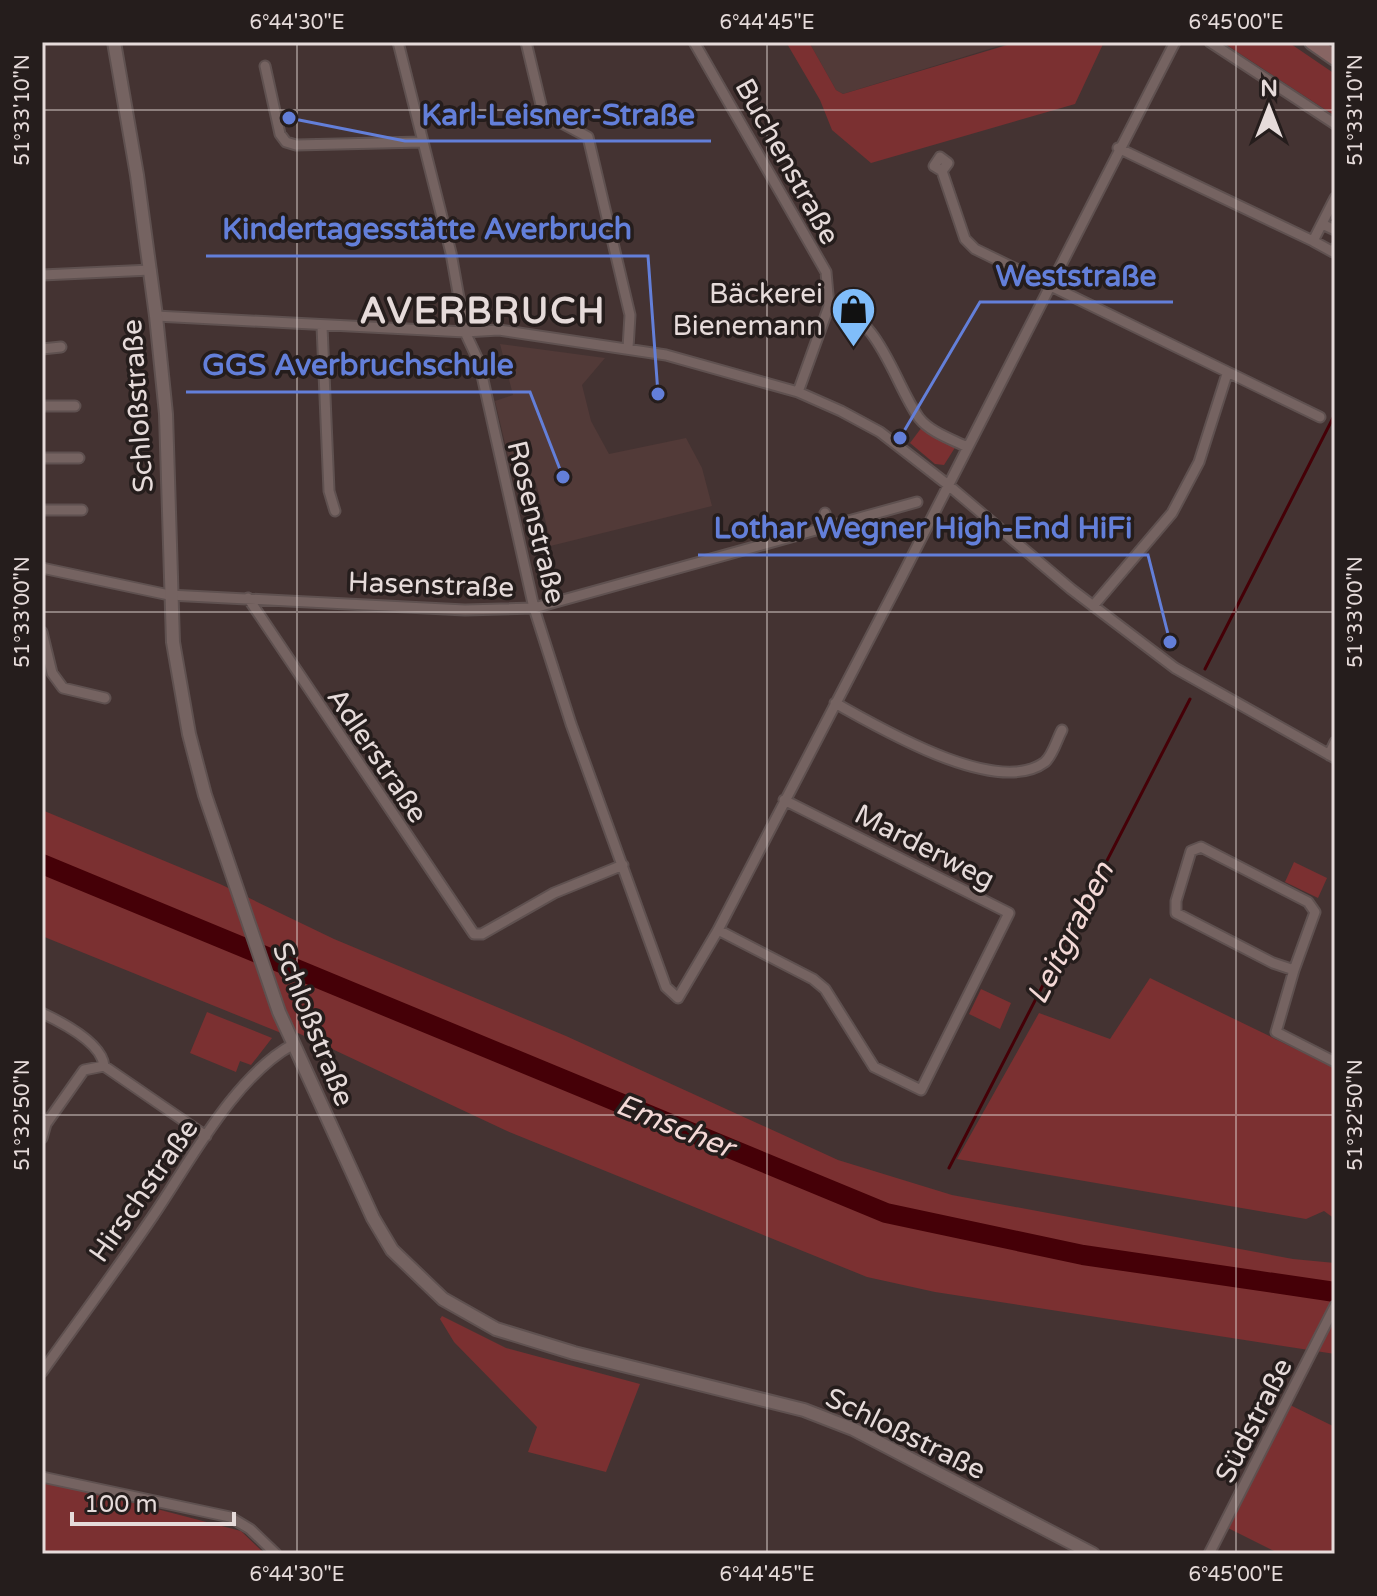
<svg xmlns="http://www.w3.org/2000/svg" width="1377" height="1596" font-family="'Varela Round',sans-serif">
	<rect width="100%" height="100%" fill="#443332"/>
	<path fill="#523a38" d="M 809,42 L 1012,42 L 843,94 L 836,90 Z
		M 500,344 L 605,358 L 582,385 L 591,421 L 609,454 L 686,438 L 702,468 L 712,506 L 530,551 L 528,542 L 549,535 L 536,483 L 515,486 L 495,401 L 513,395 Z"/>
	<path fill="#7b3031" d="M 786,42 L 809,42 L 836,90 L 843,94 L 1017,42 L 1104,42 L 1075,104 L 871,163 L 832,130 L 820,100 Z
		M 1222,42 L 1288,42 L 1335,74 L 1335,116 Z
		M 922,427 L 956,446 L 944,465 L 935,464 L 910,443 Z
		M 42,810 L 220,884 L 334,939 L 566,1036 L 838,1160 L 952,1195 L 1293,1259 L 1335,1263 L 1335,1354 L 935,1292 L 867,1277 L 507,1131 L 298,1033 L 286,1035 L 42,936 Z
		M 1294,862 L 1327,878 L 1318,898 L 1285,882 Z
		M 1150,978 L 1335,1068 L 1335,1219 L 1324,1211 L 1306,1219 L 957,1159 L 1039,1013 L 1110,1039 Z
		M 981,989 L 1011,1003 L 1000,1029 L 969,1014 Z
		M 207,1012 L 272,1038 L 251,1065 L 240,1061 L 236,1072 L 190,1053 Z
		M 442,1316 L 506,1348 L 640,1384 L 606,1472 L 528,1452 L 537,1427 L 454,1342 L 440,1319 Z
		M 1288,1404 L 1335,1427 L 1335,1554 L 1280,1554 L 1226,1527 Z
		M 42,1479 L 241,1531 L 265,1554 L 42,1554 Z"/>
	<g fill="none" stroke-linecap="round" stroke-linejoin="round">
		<path stroke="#450007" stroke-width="3" d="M 1205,669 L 1335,414
			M 949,1168 L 1190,699"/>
		<path stroke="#450007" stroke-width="20" d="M 42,864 L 886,1213 L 1083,1255 L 1335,1292"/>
		<defs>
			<path id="minor" d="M 398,42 L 451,253 L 465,332 L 479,362 L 534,608 L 571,724 L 666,987 L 678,998 L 718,930 L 901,578 L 1175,42
				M 526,42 L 543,113 L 588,137 L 630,315 L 628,348
				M 694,42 L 826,272 L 829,306 L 798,392
				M 1210,42 L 1335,124
				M 265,66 L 280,134 L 286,142 L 296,145 L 422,142
				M 1118,148 L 1313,241 L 1335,198
				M 942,171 L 948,163 L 940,157 L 934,166 L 942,171 L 965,239 L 975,249 L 1320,417
				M 1322,224 L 1335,230
				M 1313,241 L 1333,252 L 1335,248
				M 42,275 L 151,270
				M 829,306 C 879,313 894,383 919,418 C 930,432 951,439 967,447
				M 156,316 L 465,332 L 499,330 L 666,355 L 798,392 L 841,411 L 880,432 L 947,484 L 1071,589 L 1175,668 L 1335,758
				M 322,326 L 329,491 L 335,511
				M 42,349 L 61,347
				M 42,406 L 75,406
				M 42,458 L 79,458
				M 42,510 L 82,510
				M 825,513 L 825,527
				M 42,568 L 169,595 L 465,610 L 534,608 L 917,502
				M 248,598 L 474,934 L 482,934 L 554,893 L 623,865
				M 1093,606 L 1172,513 L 1199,462 L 1227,374
				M 42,632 L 52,673 L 63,688 L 105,698
				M 835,703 C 880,728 997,798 1045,762 C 1053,755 1057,739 1062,730
				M 1329,755 L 1335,742
				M 718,930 L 813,979 L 825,989 L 874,1067 L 921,1090 L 1009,913 L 784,800
				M 1294,970 L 1315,912 L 1308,902 L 1201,847 L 1191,851 L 1176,901 L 1176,913 L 1273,963 L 1294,970 L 1276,1032 L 1335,1062
				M 42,1013 C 61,1022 102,1043 104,1066
				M 42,1138 L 46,1124 L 84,1070 L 104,1066 L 206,1136
				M 42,1372 C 79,1320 117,1269 153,1216 C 190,1162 234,1077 292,1045
				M 42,1477 L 230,1517 L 250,1529 L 276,1554
				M 1209,1554 L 1335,1306"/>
			<path id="tertiary" d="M 114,42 L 137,175 L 156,316 L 166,414 L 173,642 L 189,734 L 205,795 L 279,1012 L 373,1218 L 392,1250 L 443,1299 L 496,1329 L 574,1353 L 804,1410 L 853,1429 L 1093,1554"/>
			<path id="secondary" d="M 1312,42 L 1335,58"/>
		</defs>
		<use href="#minor" stroke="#5f5150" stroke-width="13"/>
		<use href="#tertiary" stroke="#5f5150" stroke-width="16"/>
		<use href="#secondary" stroke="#5f5150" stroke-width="18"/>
		<use href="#minor" stroke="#756361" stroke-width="9"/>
		<use href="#tertiary" stroke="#756361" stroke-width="12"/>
		<use href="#secondary" stroke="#876563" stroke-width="14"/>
	</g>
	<path fill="none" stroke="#e6dbda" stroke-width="2" stroke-opacity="0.45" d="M 297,42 L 297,1554M 767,42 L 767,1554M 1236,42 L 1236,1554M 42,110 L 1335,110M 42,612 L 1335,612M 42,1115 L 1335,1115"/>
	<defs>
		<symbol id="shop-pin" viewBox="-11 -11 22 30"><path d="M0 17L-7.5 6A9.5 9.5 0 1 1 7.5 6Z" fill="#80bdfa" stroke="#251d1c"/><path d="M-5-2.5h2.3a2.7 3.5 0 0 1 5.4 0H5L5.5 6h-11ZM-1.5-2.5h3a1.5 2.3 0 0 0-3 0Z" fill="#111"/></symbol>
	</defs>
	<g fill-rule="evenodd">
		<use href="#shop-pin" x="828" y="284" width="51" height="69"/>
	</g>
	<g text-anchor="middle" stroke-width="7" stroke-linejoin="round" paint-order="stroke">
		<g font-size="28" fill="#e6dbda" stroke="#251d1c">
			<text transform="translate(788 161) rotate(61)" y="10">Buchenstraße</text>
			<text transform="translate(137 406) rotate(-94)" y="10">Schloßstraße</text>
			<text transform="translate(537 522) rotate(76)" y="10">Rosenstraße</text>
			<text transform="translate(431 584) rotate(2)" y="10">Hasenstraße</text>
			<text transform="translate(378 755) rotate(56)" y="10">Adlerstraße</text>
			<text transform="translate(925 846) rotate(27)" y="10">Marderweg</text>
			<text transform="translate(314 1024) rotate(68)" y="10">Schloßstraße</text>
			<text transform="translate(143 1190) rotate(-55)" y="10">Hirschstraße</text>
			<text transform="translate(1253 1420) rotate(-63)" y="10">Südstraße</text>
			<text transform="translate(906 1433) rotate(26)" y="10">Schloßstraße</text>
		</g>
		<g font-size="28" fill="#e6dbda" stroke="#251d1c" text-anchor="end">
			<text x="823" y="303">Bäckerei<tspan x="823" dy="32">Bienemann</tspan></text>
		</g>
		<g font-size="30" font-style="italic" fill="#f3d8d6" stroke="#251d1c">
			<text transform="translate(1070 933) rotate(-63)" y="10">Leitgraben</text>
			<text transform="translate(675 1126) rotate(22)" y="10">Emscher</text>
		</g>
		<g font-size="36" font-weight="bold" letter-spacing="2" fill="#e6dbda" stroke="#251d1c">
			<text x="483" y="323">AVERBRUCH</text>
		</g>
	</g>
	<path fill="none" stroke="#637fd9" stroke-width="3" d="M289 118L405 141H711M658 394L648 256H206M900 438L980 302H1173M563 477L530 392H186M1170 642L1148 555H698"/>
	<g fill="#637fd9" stroke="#251d1c" stroke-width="3">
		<circle cx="289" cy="118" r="8"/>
		<circle cx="658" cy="394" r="8"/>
		<circle cx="900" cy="438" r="8"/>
		<circle cx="563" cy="477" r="8"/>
		<circle cx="1170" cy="642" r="8"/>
	</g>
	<g font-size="30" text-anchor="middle" font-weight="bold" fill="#637fd9" stroke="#251d1c" stroke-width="7" stroke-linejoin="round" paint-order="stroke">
		<text x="558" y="125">Karl-Leisner-Straße</text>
		<text x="427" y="239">Kindertagesstätte Averbruch</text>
		<text x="1076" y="286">Weststraße</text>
		<text x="358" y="375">GGS Averbruchschule</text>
		<text x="923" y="538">Lothar Wegner High-End HiFi</text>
	</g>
	<rect width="1377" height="1596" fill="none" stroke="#251d1c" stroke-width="88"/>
	<g transform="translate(1269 108)" stroke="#251d1c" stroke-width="6" paint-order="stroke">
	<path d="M0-6L14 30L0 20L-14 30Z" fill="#e6dbda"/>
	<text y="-12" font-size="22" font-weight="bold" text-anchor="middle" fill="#e6dbda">N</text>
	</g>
	<path d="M72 1512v12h162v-12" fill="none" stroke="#e6dbda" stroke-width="4"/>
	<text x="84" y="1512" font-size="24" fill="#e6dbda" stroke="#251d1c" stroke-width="6" paint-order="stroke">100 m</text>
	<rect x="44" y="44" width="1289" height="1508" fill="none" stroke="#e6dbda" stroke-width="3"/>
	<g font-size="20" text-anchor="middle" fill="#e6dbda">
		<text x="297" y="29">6°44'30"E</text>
		<text x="767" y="29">6°44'45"E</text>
		<text x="1236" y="29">6°45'00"E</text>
		<text transform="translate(22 110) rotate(-90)" y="7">51°33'10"N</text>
		<text transform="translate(1355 110) rotate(-90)" y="7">51°33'10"N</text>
		<text transform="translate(22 612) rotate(-90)" y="7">51°33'00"N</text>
		<text transform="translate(1355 612) rotate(-90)" y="7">51°33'00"N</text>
		<text transform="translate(22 1115) rotate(-90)" y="7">51°32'50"N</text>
		<text transform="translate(1355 1115) rotate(-90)" y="7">51°32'50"N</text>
		<text x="297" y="1581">6°44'30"E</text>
		<text x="767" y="1581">6°44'45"E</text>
		<text x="1236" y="1581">6°45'00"E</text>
	</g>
</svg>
